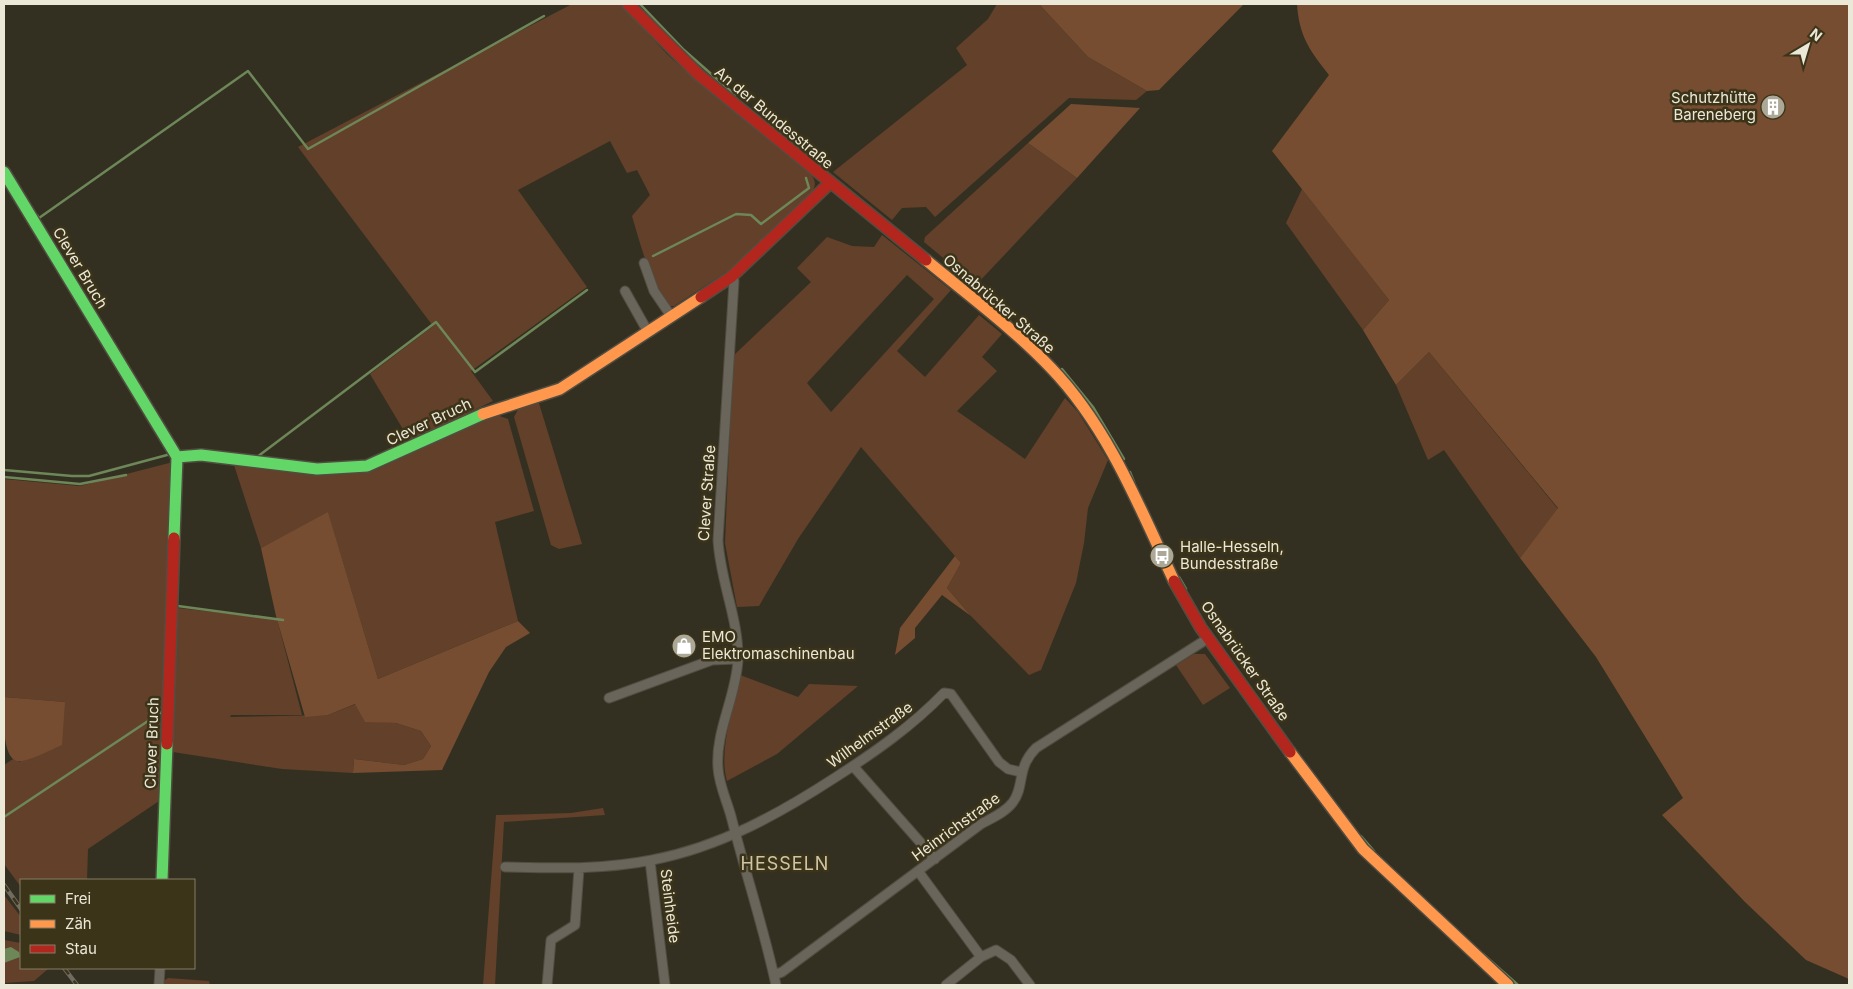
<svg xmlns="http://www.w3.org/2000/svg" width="1853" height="989" font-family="Inter,sans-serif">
	<rect width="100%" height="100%" fill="#343021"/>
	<path fill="#62402a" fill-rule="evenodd" d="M 572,4 L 621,4 L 667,54 L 706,89 L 810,173 C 817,182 816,186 810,195 L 731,269 L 674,306 L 668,306 C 649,278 641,247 632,216 L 650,195 L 637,170 L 627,173 L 610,141 L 518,190 L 587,287 L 471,371 L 493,401 L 410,441 L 370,374 L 433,326 L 298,147 Z
		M 997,4 L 1039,4 L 1088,57 L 1147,91 L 1136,100 L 1069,98 L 935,217 L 926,207 L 902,208 L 892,220 L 833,172 L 967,65 L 956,48 L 988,19 Z
		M 1028,143 L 1077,178 L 976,285 L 924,242 L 925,237 Z
		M 1302,189 L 1389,300 L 1363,330 L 1286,223 Z
		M 882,235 L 951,290 L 897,351 L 925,377 L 979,315 L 1002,334 L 982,357 L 997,371 L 957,411 L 1025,459 L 1065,398 L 1078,412 L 1108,460 L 1088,508 L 1084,543 L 1076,583 L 1041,670 L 1029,675 L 971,616 L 947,588 L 961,563 L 861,447 L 798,539 L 759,606 L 737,607 L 725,543 L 733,356 L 811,282 L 797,268 L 827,237 L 852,246 L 874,247 ZM 907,275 L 934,299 L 831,412 L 807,383 Z
		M 1429,352 L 1558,509 L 1520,558 L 1444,450 L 1428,460 L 1396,385 Z
		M 538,400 L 582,544 L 559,549 L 551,545 L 514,417 L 520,406 Z
		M 494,414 L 508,419 L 534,511 L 495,522 L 518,621 L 378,679 L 328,513 L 261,548 L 234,465 L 365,471 L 375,470 Z
		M 173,462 L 162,799 L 88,849 L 87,880 L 21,880 L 21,887 L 4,864 L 4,765 L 13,759 L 20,762 L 65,702 L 4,697 L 4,479 L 80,486 Z
		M 178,608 L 277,619 L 302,715 L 231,715 L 230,717 L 328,715 L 356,704 L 365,721 L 396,723 L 421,731 L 431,746 L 423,759 L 404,765 L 354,759 L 353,773 L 282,769 L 173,752 Z
		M 1194,654 L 1205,654 L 1230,688 L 1203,705 L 1176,665 Z
		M 740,675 L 798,697 L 809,684 L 858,686 L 777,754 L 727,781 C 718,749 734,708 740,675 Z
		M 603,808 L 605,815 L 504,822 L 495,985 L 483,985 L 496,815 L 571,813 Z
		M 4,895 L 21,917 L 21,935 L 4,931 Z
		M 4,940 L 21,943 L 21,968 L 48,969 L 34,981 L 4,983 Z
		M 168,978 L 209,981 L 210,985 L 162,985 L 162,982 Z"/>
	<path fill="#764d31" d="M 1039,4 L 1244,4 L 1159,90 L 1147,91 L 1088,57 Z
		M 1297,4 L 1849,4 L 1849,979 L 1806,960 L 1745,902 L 1662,815 L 1683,798 L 1596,657 L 1520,558 L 1558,508 L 1429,352 L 1396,385 L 1363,330 L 1389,300 L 1272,151 L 1329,75 C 1310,51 1299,36 1297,4 Z
		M 1071,104 L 1140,108 L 1077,178 L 1028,143 Z
		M 328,512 L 378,679 L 518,621 L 530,633 L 506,647 L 489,672 L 442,770 L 353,773 L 354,759 L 404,765 L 423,759 L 431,746 L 421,731 L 396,723 L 365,722 L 355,704 L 328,715 L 305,717 L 276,616 L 261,548 Z
		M 955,556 L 961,563 L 947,588 L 971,616 L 942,595 L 915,628 L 915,638 L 895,655 L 900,628 Z
		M 4,697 L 65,702 L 62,745 C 50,750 36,758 22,761 C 0,766 4,711 4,697 Z"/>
	<path fill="#6d8759" d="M 11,947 L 19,952 L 20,957 L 4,963 L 4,949 Z"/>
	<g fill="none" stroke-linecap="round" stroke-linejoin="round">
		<path stroke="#6d8759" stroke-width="2.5" d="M 640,4 L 684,50 L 735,95
			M 37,215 L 39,218 L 248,71 L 308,149 L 544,16
			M 653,256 L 736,214 L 751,215 L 761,224 L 809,188 L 806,178
			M 1006,318 L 1010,321
			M 1062,369 L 1093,407 L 1124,459
			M 257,457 L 436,322 L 475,372 L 587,290
			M 4,470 L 72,476 L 89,476 L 167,455
			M 1130,472 L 1134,482
			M 4,477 L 80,484 L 126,475
			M 1179,577 L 1186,589
			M 178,606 L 283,620
			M 4,817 L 163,711
			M 1361,836 L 1374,851
			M 1483,954 L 1518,985"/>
		<defs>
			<path id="street" d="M 644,263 L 654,291 L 671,316
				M 731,277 L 734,281 L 718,540 C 720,581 739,619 738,660 C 736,697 715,732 718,768 C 719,786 728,803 732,820 C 746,875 764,929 776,985
				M 625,291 L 648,332
				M 609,698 L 712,660 L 738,659
				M 853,766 L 935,859
				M 650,861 L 665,985
				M 505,867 C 554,868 602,870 652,860 C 720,847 779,814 836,777 C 875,752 912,726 944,693 L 951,694 L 999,762 L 1008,769 L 1021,772
				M 918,871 L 981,957
				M 774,975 L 782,972 L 981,824 C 992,818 1006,812 1013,802 C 1025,786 1016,768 1036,748 L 1207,639
				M 159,985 L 160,968
				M 547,985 L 551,940 L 575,925 L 579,869
				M 946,985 L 981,957 L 996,950 L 1011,960 L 1030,985"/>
			<path id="fast" d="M 4,172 L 177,457 L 174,538
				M 177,457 L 201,455 L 317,469 L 367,466 L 483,414
				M 162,880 L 167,744"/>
			<path id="slow" d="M 926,260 C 968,295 1013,328 1051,368 C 1108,427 1140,508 1174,581
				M 483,414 L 560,389 L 701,297
				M 1290,752 L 1363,849 L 1508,985"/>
			<path id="jam" d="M 628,4 L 699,75 L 926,260
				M 701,297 L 731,277 L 830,183
				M 1174,581 L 1201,628 L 1290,752
				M 167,744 L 174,538"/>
		</defs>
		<use href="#street" stroke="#514d41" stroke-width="11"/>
		<use href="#fast" stroke="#514d41" stroke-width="14"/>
		<use href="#slow" stroke="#514d41" stroke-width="14"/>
		<use href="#jam" stroke="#514d41" stroke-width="14"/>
		<use href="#street" stroke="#69655a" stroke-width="9"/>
		<use href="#fast" stroke="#63d668" stroke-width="11"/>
		<use href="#slow" stroke="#ff974d" stroke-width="11"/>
		<use href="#jam" stroke="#b3261e" stroke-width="11"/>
		<defs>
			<path id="rail" d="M 4,885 L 21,909
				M 64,968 L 77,985"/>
		</defs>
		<use href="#rail" stroke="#706c61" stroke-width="4.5"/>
		<use href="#rail" stroke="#3c3419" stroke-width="2.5" stroke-dasharray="8" stroke-linecap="butt"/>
	</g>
	<defs>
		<symbol id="building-disc" viewBox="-11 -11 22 22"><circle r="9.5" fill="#aca898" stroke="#3c3419"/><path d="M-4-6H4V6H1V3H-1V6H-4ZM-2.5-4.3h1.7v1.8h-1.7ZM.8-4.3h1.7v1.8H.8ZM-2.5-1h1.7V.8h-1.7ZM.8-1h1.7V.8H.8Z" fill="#fff"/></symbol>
		<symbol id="bus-disc" viewBox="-11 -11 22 22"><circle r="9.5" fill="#aca898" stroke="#3c3419"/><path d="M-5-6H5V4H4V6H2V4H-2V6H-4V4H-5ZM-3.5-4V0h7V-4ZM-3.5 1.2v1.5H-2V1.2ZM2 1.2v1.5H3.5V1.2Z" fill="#fff"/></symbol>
		<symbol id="shop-disc" viewBox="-11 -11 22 22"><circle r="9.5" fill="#aca898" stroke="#3c3419"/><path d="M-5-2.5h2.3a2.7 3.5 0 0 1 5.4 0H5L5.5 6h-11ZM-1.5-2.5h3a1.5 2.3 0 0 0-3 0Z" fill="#fff"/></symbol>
	</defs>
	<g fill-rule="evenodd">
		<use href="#building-disc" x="1759" y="93" width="28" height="28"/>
		<use href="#bus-disc" x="1148" y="542" width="28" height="28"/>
		<use href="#shop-disc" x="670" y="632" width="28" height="28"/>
	</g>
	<g text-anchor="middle" stroke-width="5" stroke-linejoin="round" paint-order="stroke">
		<g font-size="15" fill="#ece8d8" stroke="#3c3419" text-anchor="start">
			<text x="1756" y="103" text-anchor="end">Schutzhütte<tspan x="1756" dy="17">Bareneberg</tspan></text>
			<text x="1180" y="552">Halle-Hesseln,<tspan x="1180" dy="17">Bundesstraße</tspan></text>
			<text x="702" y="642">EMO<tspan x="702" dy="17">Elektromaschinenbau</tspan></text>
		</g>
		<g font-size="15" fill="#ece8d8" stroke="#3c3419">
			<text transform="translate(774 118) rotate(40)" y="5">An der Bundesstraße</text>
			<text transform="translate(80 268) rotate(59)" y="5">Clever Bruch</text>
			<text transform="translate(999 304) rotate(41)" y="5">Osnabrücker Straße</text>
			<text transform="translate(429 422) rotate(-25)" y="5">Clever Bruch</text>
			<text transform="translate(707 493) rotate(-86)" y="5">Clever Straße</text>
			<text transform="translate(1245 661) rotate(55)" y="5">Osnabrücker Straße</text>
			<text transform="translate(870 735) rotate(-36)" y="5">Wilhelmstraße</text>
			<text transform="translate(152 743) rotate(-88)" y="5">Clever Bruch</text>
			<text transform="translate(956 827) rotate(-36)" y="5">Heinrichstraße</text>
			<text transform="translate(670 906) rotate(83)" y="5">Steinheide</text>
		</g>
		<g font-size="18" letter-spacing="1" fill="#cfc5a6" stroke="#3c3419">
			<text x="785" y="870">HESSELN</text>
		</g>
	</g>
	<rect width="1853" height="989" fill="none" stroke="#ece8d8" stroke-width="10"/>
	<rect x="20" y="879" width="175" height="90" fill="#3c3419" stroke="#827c65"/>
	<rect x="30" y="895" width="25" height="8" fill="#63d668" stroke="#827c65"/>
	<text x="65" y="904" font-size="15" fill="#ece8d8">Frei</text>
	<rect x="30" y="920" width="25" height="8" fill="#ff974d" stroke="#827c65"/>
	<text x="65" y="929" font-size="15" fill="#ece8d8">Zäh</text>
	<rect x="30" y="945" width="25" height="8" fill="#b3261e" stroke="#827c65"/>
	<text x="65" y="954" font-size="15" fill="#ece8d8">Stau</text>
	<g transform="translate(1808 45) rotate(38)" stroke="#3c3419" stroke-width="4" paint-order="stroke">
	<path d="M0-4L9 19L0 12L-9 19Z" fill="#ece8d8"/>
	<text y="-8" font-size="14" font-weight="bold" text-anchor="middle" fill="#ece8d8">N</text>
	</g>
</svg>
